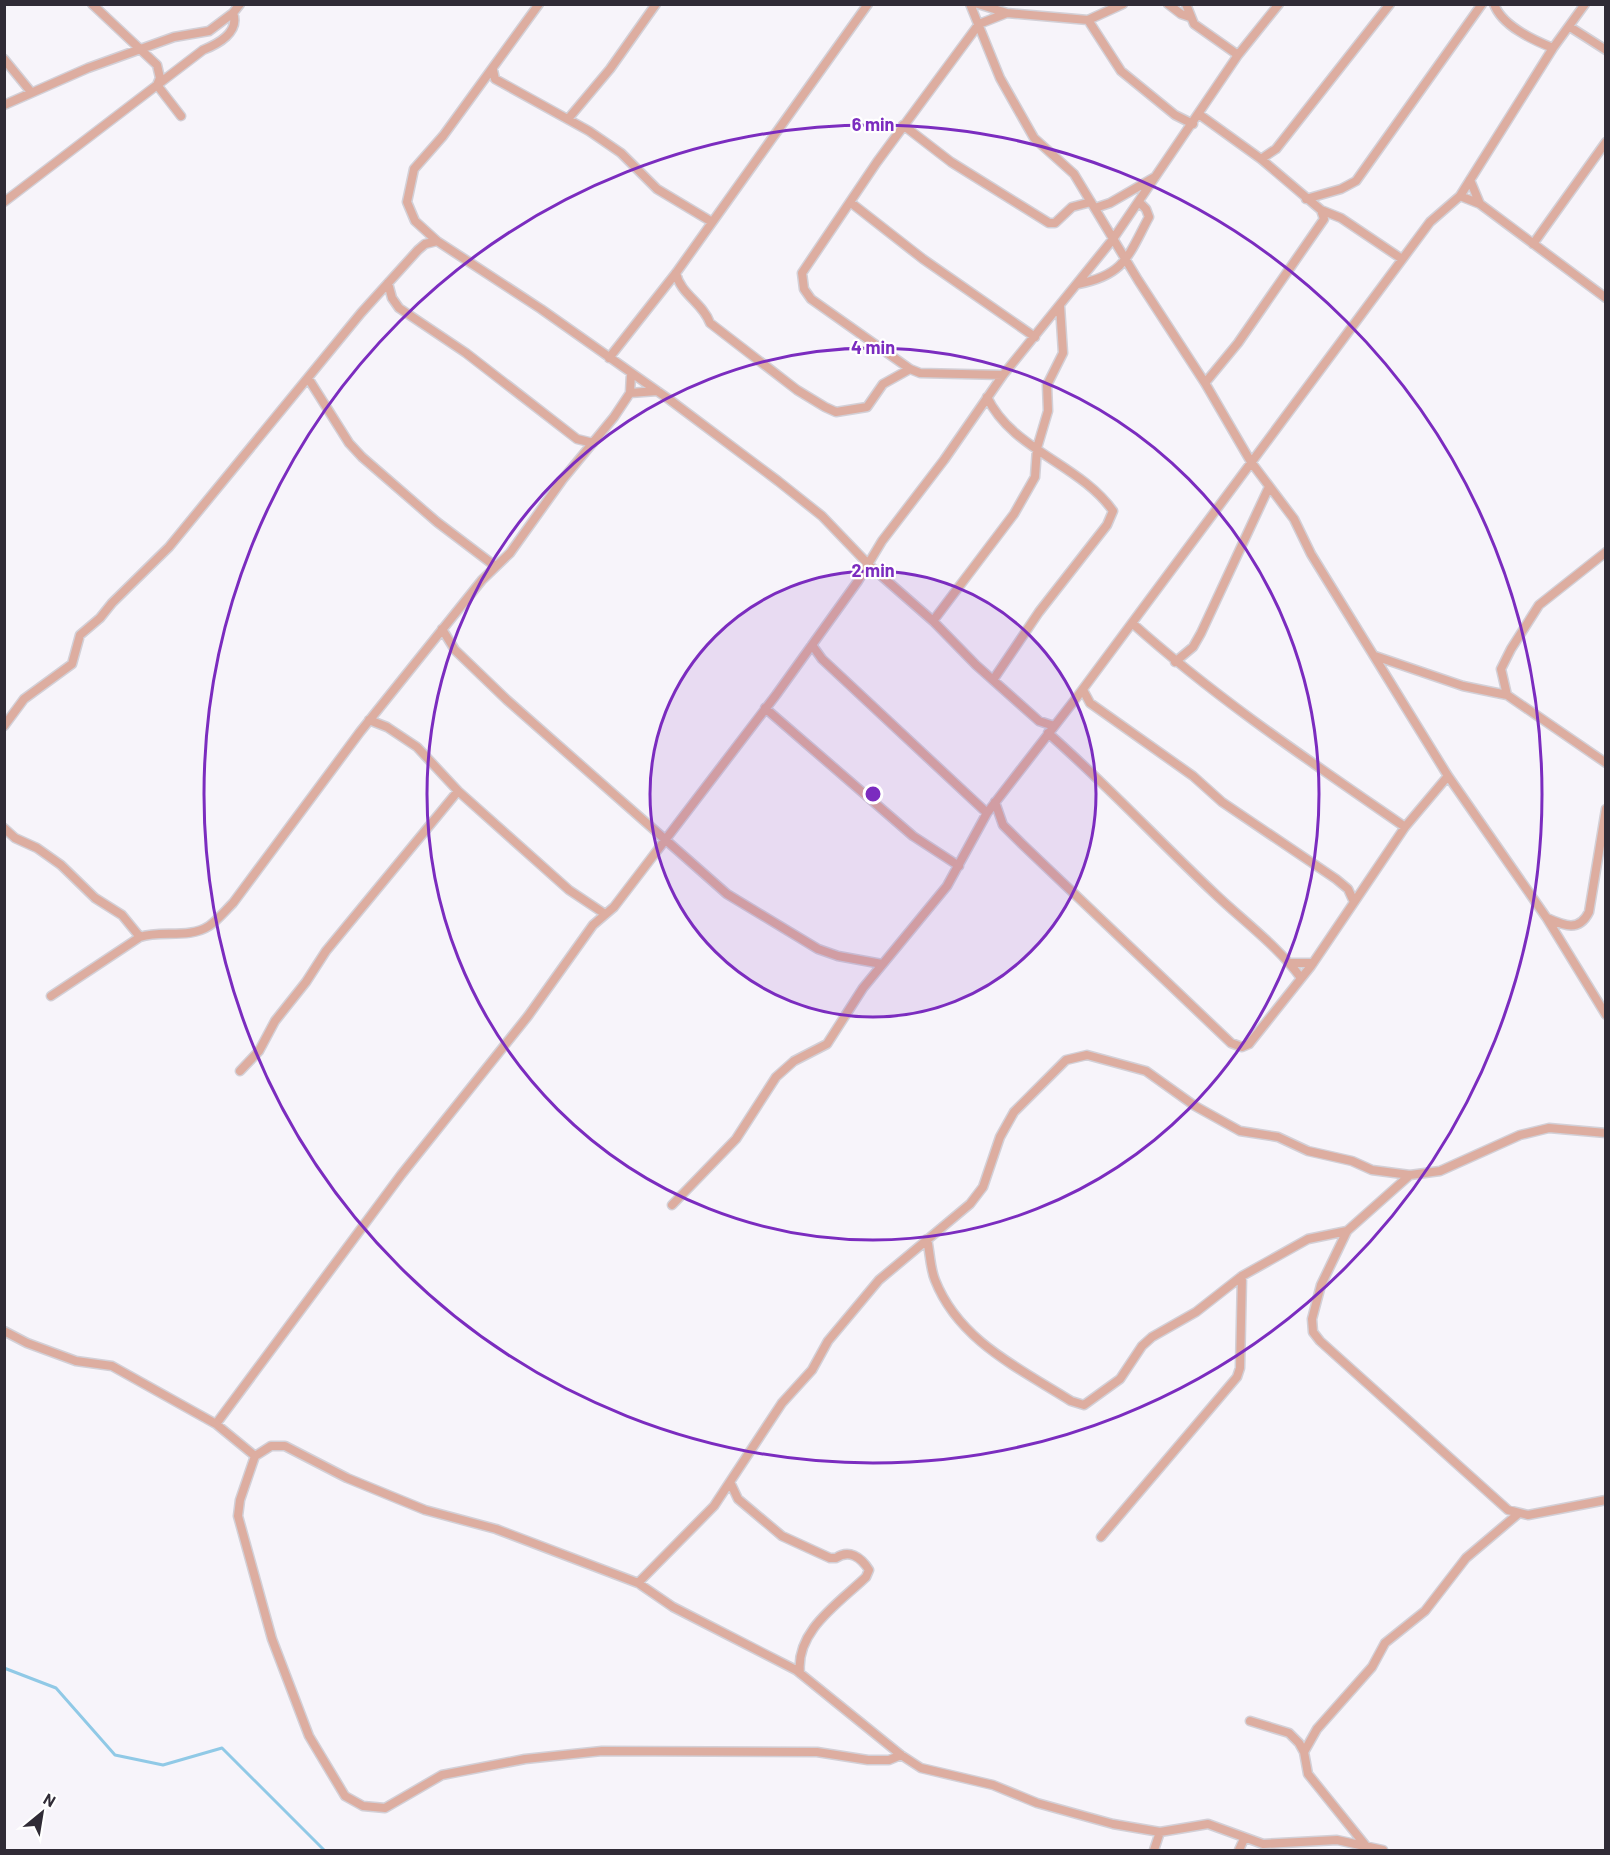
<svg xmlns="http://www.w3.org/2000/svg" width="1610" height="1855" font-family="Barlow,sans-serif">
	<rect width="100%" height="100%" fill="#f7f4fa"/>
	<g fill="none" stroke-linecap="round" stroke-linejoin="round">
		<path stroke="#90c9e6" stroke-width="3" d="M 4,1668 L 56,1688 L 115,1755 L 163,1765 L 222,1748 L 324,1850"/>
		<defs>
			<path id="minor" d="M 92,4 L 157,65 L 160,78 L 157,85 L 181,116
				M 539,4 L 443,136 L 414,169 L 407,202 L 415,221 L 437,241 L 541,309 L 670,400 L 778,481 L 822,516 L 869,565 L 933,621 L 976,665 L 1039,721 L 1054,726
				M 970,4 L 1000,78 L 1034,138 L 1074,174 L 1138,280 L 1205,383 L 1251,462 L 1294,519 L 1311,554 L 1448,776 L 1546,917 L 1606,1015
				M 978,4 L 1007,13
				M 1168,4 L 1181,14 L 1190,17
				M 1186,4 L 1194,24 L 1238,55
				M 1494,4 C 1502,26 1533,40 1553,48
				M 1088,20 L 1121,71 L 1175,115 L 1193,124
				M 1570,27 L 1606,50
				M 4,59 L 31,92
				M 493,70 L 495,79 L 589,131 L 621,153 L 657,189 L 712,222
				M 4,105 L 88,68 L 174,37 L 209,31 L 233,13
				M 1200,115 L 1261,159 L 1321,210 L 1341,218 L 1402,259
				M 568,119 L 610,69 L 656,4
				M 903,125 L 951,162 L 1049,223 L 1055,223 L 1072,207 L 1091,202
				M 1261,159 L 1276,149 L 1390,4
				M 1470,180 L 1480,204
				M 1460,196 L 1480,204 L 1606,298
				M 1306,199 L 1341,189 L 1356,181 L 1482,4
				M 4,202 L 203,50 C 218,44 240,32 233,13 L 240,4
				M 850,202 L 923,259 L 1035,337
				M 1095,208 L 1110,203 L 1155,177
				M 1533,244 L 1606,142
				M 676,273 C 680,294 703,303 710,323 L 797,390 L 825,407 L 836,412 L 867,407 L 883,384 L 910,369
				M 388,283 L 392,298 L 399,308 L 466,353 L 577,439 L 593,443
				M 1078,284 C 1125,275 1128,256 1149,217 L 1146,209 L 1139,202
				M 609,358 L 676,273 L 868,4
				M 1003,375 L 920,373 L 910,369 L 811,299 L 804,289 L 802,273 L 877,162 L 979,24 L 1007,13 L 1088,20 L 1123,4
				M 308,378 L 349,443 L 362,457 L 437,522 L 495,566
				M 1205,383 L 1238,343 L 1324,219 L 1321,210
				M 630,393 L 657,391
				M 987,397 C 1012,450 1080,464 1113,511 L 1107,525 L 1039,612 L 993,680
				M 933,621 L 1014,514 L 1035,477 L 1037,448 L 1048,411 L 1047,385 L 1063,353 L 1060,306
				M 1132,623 C 1217,699 1311,762 1405,827
				M 442,629 L 455,650 L 507,700 L 727,894 L 818,949 L 838,956 L 882,964
				M 812,645 L 822,659 L 987,813
				M 1375,656 L 1463,686 L 1507,695 L 1606,763
				M 1175,662 L 1193,647 L 1201,633 L 1269,487
				M 1083,690 L 1090,703 L 1193,776 L 1222,802 L 1336,879 L 1348,889 L 1354,902
				M 1507,695 L 1501,669 L 1511,649 L 1539,605 L 1606,552
				M 765,708 L 913,836 L 959,866
				M 369,720 L 387,727 L 417,747 L 458,791 L 569,890 L 605,914
				M 4,726 L 24,699 L 72,664 L 80,635 L 100,618 L 112,603 L 169,547 L 361,313 L 418,250 L 425,244 L 437,241
				M 1048,733 C 1105,783 1158,840 1213,892 C 1242,920 1278,946 1301,978
				M 995,802 L 1003,825 L 1022,844 L 1231,1043 L 1242,1047 L 1249,1044 L 1311,966 L 1405,827 L 1448,776
				M 4,828 L 15,838 L 37,848 L 61,865 L 95,898 L 122,915 L 140,937
				M 1547,918 C 1565,926 1579,932 1589,912 L 1606,809
				M 1290,963 L 1313,963
				M 51,996 L 140,937 C 161,930 189,939 209,926 C 218,920 226,910 233,903 L 360,732 L 482,580 L 510,553 L 563,479 L 614,417 L 630,393 L 631,373
				M 240,1071 L 259,1051 L 275,1021 L 306,982 L 326,951 L 458,791
				M 1410,1175 L 1347,1231 L 1321,1285 L 1312,1319 L 1313,1332 L 1320,1341 L 1508,1510 L 1528,1515 L 1606,1500
				M 672,1205 L 736,1139 L 776,1077 L 794,1061 L 827,1044 L 863,988 L 947,886 L 987,813 L 1077,697 L 1430,222 L 1460,196 L 1553,48 L 1585,4
				M 927,1239 C 930,1252 930,1268 935,1280 C 959,1341 1019,1368 1071,1401 L 1084,1405 L 1120,1379 L 1142,1346 L 1152,1337 L 1196,1312 L 1242,1276 L 1308,1239 L 1347,1231
				M 4,1331 L 27,1343 L 76,1361 L 112,1366 L 216,1424 L 255,1456 L 271,1446 L 285,1446 L 347,1478 L 425,1510 L 496,1529 L 638,1583 L 673,1607 L 796,1670 L 901,1755 L 921,1768 L 993,1785 L 1037,1803 L 1113,1824 L 1160,1832 L 1208,1824 L 1263,1844 L 1337,1840 L 1383,1850
				M 216,1424 L 401,1175 L 528,1016 L 593,925 L 614,907 L 776,695 L 858,581 L 882,541 L 944,460 L 1003,375 L 1113,239 L 1238,55 L 1279,4
				M 255,1456 L 240,1500 L 238,1516 L 272,1639 L 309,1736 L 345,1796 L 363,1806 L 385,1808 L 442,1775 L 525,1759 L 602,1751 L 817,1752 L 868,1760 L 889,1760 L 901,1755
				M 730,1482 L 738,1499 L 782,1536 L 830,1558 L 836,1558 C 849,1549 861,1557 869,1570 L 866,1577 C 839,1603 795,1631 800,1673
				M 1101,1537 L 1237,1377 L 1240,1368 L 1242,1276
				M 638,1583 L 714,1506 L 782,1403 L 812,1370 L 828,1341 L 879,1280 L 970,1204 L 983,1187 L 1000,1137 L 1014,1112 L 1066,1060 L 1087,1055 L 1146,1071 L 1195,1106 L 1240,1131 L 1278,1137 L 1308,1151 L 1352,1161 L 1372,1170 L 1410,1175 L 1440,1171 L 1520,1135 L 1549,1128 L 1606,1133
				M 1250,1721 L 1289,1733 L 1299,1743 L 1304,1752 L 1308,1774 L 1366,1846
				M 1304,1752 L 1317,1729 L 1372,1667 L 1385,1643 L 1425,1611 L 1466,1558 L 1518,1514
				M 1154,1850 L 1160,1832
				M 1239,1850 L 1244,1839"/>
		</defs>
		<use href="#minor" stroke="#d3d0d7" stroke-width="11"/>
		<use href="#minor" stroke="#ddada0" stroke-width="8"/>
	</g>
	<circle cx="873" cy="794" r="223" fill="#7b2cbf" fill-opacity=".12"/>
	<g fill="none" stroke="#7b2cbf" stroke-width="3">
		<circle cx="873" cy="794" r="223"/>
		<circle cx="873" cy="794" r="446"/>
		<circle cx="873" cy="794" r="669"/>
	</g>
	<circle cx="873" cy="794" r="9" fill="#7b2cbf" stroke="#fff" stroke-width="3"/>
	<g font-size="18" text-anchor="middle" font-weight="bold" fill="#7b2cbf" stroke="#fff" stroke-width="4.5" stroke-linejoin="round" paint-order="stroke">
		<text x="873" y="131">6 min</text>
		<text x="873" y="354">4 min</text>
		<text x="873" y="577">2 min</text>
	</g>
	<rect width="1610" height="1855" fill="none" stroke="#302b36" stroke-width="12"/>
	<g transform="translate(42 1813) rotate(30)" stroke="#ffffff" stroke-width="4.5" paint-order="stroke">
	<path d="M0-4.5L10 22L0 15L-10 22Z" fill="#302b36"/>
	<text y="-9" font-size="16" font-weight="bold" text-anchor="middle" fill="#302b36">N</text>
	</g>
</svg>
